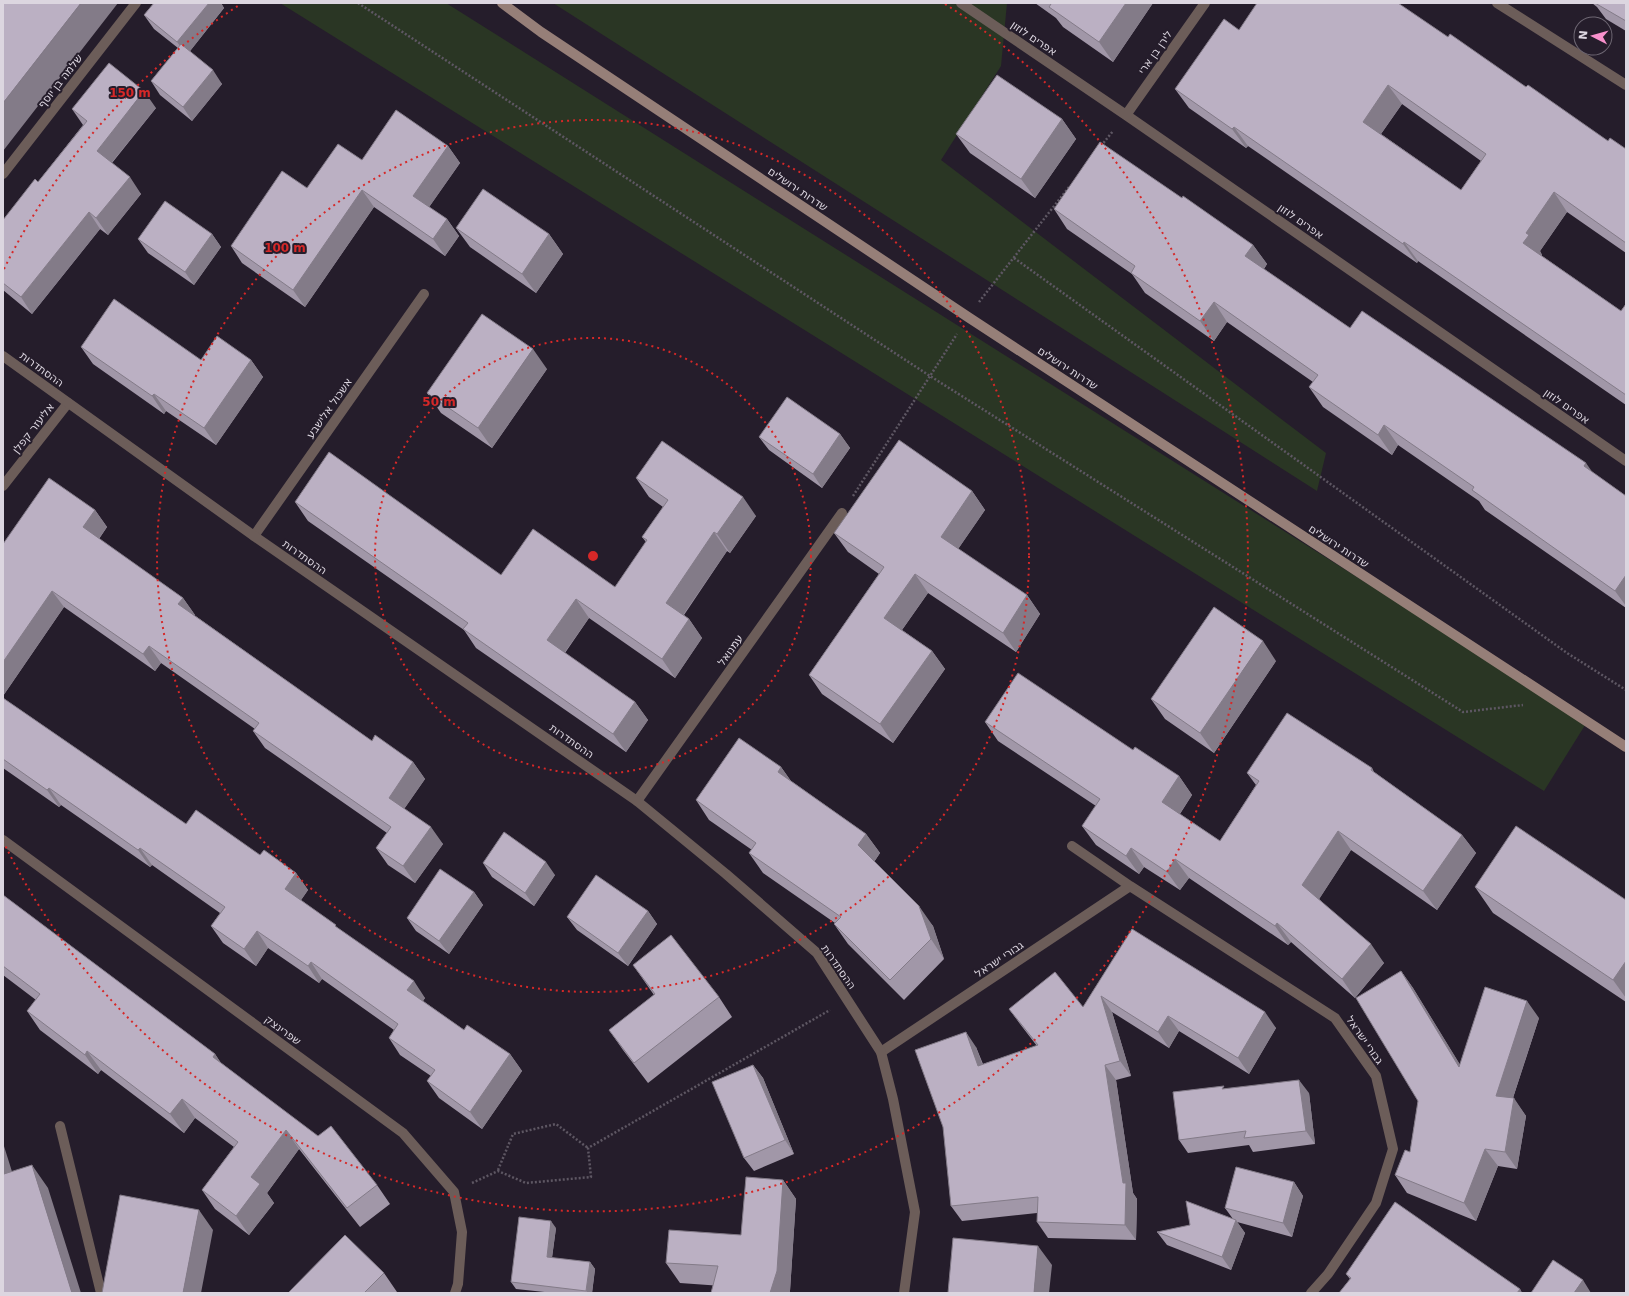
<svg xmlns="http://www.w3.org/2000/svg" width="1629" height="1296" font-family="'DejaVu Sans','Noto Sans Hebrew',sans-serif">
	<rect width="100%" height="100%" fill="#251d2b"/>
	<path fill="#2a3624" d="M 280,3 L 446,3 L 1587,722 L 1544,791 Z
		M 553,3 L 1007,3 L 1001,66 L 941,160 L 1326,453 L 1317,491 Z"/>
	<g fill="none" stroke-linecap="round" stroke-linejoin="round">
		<path stroke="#5e5763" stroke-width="2.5" stroke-dasharray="2 2" stroke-linecap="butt" d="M 358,3 L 930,376 L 1463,712 L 1523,705
			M 1101,146 L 1113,131
			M 1014,258 L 1567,653 L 1626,690
			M 979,302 L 1069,187
			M 853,496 L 957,334
			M 498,1170 L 513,1134 L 556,1124 L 588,1148
			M 472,1183 L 498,1171 L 526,1183 L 591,1177 L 588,1148 L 830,1010"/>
		<path stroke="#6c5d59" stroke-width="10" d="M 60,1126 L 101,1293"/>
		<path stroke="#6c5d59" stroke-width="10" d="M 961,3 L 1126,115 L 1626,461
			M 1126,115 L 1205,3
			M 3,174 L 136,3
			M 3,486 L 68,403
			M 254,536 L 424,294
			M 637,801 L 842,513
			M 3,840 L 403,1133 L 454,1192 L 462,1232 L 458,1284 L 455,1293
			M 1072,846 L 1130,886
			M 881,1052 L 1130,886 L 1335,1018 L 1376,1076 L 1393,1149 L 1376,1203 L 1328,1274 L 1311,1293"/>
		<path stroke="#6c5d59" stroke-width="10" d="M 1497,3 L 1626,85
			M 3,356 L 254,536 L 637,801 L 726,874 L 817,953 L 881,1052 L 893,1099 L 915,1212 L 904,1293"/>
		<path stroke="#967f78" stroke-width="10" d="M 502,3 L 541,32 L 968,317 L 1626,747"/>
	</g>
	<path fill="#a197a8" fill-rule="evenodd" d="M 154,3 L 221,3 L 224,8 L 190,51 L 222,84 L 192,121 L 160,95 L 151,81 L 178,48 L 154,29 L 144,15 Z
		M 1035,3 L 1153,3 L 1113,62 L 1063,27 L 1056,18 Z
		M 1592,3 L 1626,3 L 1626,31 L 1606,19 L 1597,7 Z
		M 1239,30 L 1448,37 L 1526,87 L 1608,141 L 1626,149 L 1626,253 L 1567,212 L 1540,251 L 1542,255 L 1542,256 L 1621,311 L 1626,304 L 1626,405 L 1418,261 L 1417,263 L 1248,146 L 1246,148 L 1189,108 L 1175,89 ZM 1402,104 L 1481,161 L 1461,190 L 1381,134 Z
		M 156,108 L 112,163 L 141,194 L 108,235 L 100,229 L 32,314 L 3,290 L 3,220 L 38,182 L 83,125 L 72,109 Z
		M 1062,119 L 1076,139 L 1035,198 L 970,153 L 956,134 Z
		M 448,146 L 460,163 L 429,207 L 447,219 L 459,236 L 445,256 L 374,207 L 305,307 L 242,263 L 231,246 L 307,188 L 362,160 Z
		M 1182,198 L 1253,245 L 1267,264 L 1264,269 L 1350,328 L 1592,472 L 1626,496 L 1626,608 L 1485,510 L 1479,501 L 1398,445 L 1392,455 L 1323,407 L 1309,387 L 1313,382 L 1227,322 L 1214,341 L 1145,293 L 1132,274 L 1067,229 L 1054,209 Z
		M 456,228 L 549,234 L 563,254 L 536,293 L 470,247 Z
		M 212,234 L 221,247 L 194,285 L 148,253 L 138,239 Z
		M 81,347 L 201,360 L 251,360 L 263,377 L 216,445 L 166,411 L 164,414 L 93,364 Z
		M 547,369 L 492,448 L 441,413 L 427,393 Z
		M 840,434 L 850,448 L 822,488 L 769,450 L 759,437 Z
		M 636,478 L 756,516 L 730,553 L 727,551 L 684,615 L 689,619 L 702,638 L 675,678 L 589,618 L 565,653 L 635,702 L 648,720 L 626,752 L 476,648 L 464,630 L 308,521 L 295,502 L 501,575 L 615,587 L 646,542 L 642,537 L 663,507 L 649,497 Z
		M 972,491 L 985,510 L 958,549 L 1027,595 L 1040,614 L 1016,652 L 928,593 L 902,630 L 932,651 L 945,669 L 893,743 L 822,694 L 809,675 L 879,574 L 848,552 L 834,533 Z
		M 95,510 L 107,527 L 99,539 L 183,598 L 195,615 L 194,615 L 372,741 L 413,762 L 425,779 L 404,809 L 443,844 L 415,883 L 388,865 L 376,848 L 387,833 L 265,748 L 253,731 L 255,729 L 161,663 L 155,671 L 64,607 L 3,696 L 3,544 Z
		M 1276,661 L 1214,753 L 1165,719 L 1151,699 Z
		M 3,698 L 186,824 L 260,855 L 296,873 L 308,890 L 301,900 L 339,929 L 425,998 L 423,1001 L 464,1030 L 510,1054 L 522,1071 L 482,1129 L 439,1098 L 427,1081 L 431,1076 L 400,1055 L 389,1038 L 394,1030 L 322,979 L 319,983 L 268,948 L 256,966 L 223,943 L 211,926 L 220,913 L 152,865 L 150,867 L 61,805 L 59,807 L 3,768 Z
		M 985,722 L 1133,750 L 1179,776 L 1192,795 L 1180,814 L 1220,841 L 1256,785 L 1247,773 L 1372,768 L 1374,772 L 1462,835 L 1476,853 L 1437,910 L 1351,850 L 1319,899 L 1384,963 L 1355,998 L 1291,942 L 1288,945 L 1189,878 L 1180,890 L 1144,867 L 1139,874 L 1096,845 L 1082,826 L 1096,806 L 998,741 Z
		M 781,767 L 791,781 L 866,834 L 880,853 L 874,862 L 933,926 L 944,959 L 904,1000 L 848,944 L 834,924 L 835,923 L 763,873 L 749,853 L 752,850 L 709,820 L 696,800 Z
		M 483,863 L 555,875 L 534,906 L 492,877 Z
		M 1475,887 L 1626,900 L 1626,1002 L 1493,913 Z
		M 474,892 L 483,905 L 449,954 L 416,931 L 407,918 Z
		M 3,895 L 215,1054 L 220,1062 L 377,1185 L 390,1204 L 360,1227 L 299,1149 L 267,1193 L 274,1203 L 249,1235 L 215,1209 L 202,1190 L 234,1147 L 195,1118 L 184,1133 L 101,1070 L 98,1074 L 40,1030 L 27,1011 L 36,1000 L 3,975 Z
		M 648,911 L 657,924 L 628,966 L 577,930 L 567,917 Z
		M 1132,929 L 1276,1028 L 1249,1074 L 1179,1031 L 1169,1048 L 1112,1012 L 1131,1076 L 1116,1080 L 1133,1193 L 1137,1199 L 1136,1240 L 1048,1238 L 1037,1222 L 1037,1213 L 962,1221 L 951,1206 L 976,1047 L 983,1064 L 1037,1046 L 1020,1024 L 1009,1009 L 1083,1007 Z
		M 633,965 L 719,997 L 732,1017 L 648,1083 L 623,1050 L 609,1030 L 654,995 Z
		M 1401,971 L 1413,988 L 1460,1065 L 1539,1018 L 1513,1098 L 1526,1116 L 1517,1169 L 1498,1166 L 1476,1221 L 1407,1193 L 1395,1175 L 1410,1152 L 1418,1101 Z
		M 753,1065 L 763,1078 L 794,1154 L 754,1171 L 744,1158 Z
		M 1226,1089 L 1309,1093 L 1315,1144 L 1253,1152 L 1249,1145 L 1188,1153 L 1179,1140 Z
		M 783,1180 L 796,1199 L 790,1291 L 680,1283 L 666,1263 L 741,1235 Z
		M 1294,1182 L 1303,1196 L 1292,1237 L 1237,1222 L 1245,1233 L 1231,1270 L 1167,1245 L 1157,1232 L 1233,1219 L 1225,1208 Z
		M 556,1228 L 552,1258 L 590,1262 L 595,1269 L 592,1293 L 554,1293 L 516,1289 L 511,1282 Z
		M 384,1273 L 397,1292 L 397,1293 L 288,1293 Z
		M 1346,1274 L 1520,1289 L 1522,1293 L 1339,1293 L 1350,1279 Z"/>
	<path fill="#837b88" d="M 81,3 L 118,3 L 3,151 L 3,103 Z
		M 209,3 L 221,3 L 224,8 L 187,55 L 177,42 Z
		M 1126,3 L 1153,3 L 1113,62 L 1099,42 Z
		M 213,70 L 222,84 L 192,121 L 183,107 Z
		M 1388,85 L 1402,104 L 1376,141 L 1363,122 Z
		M 144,91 L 156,108 L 108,167 L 97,151 Z
		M 1062,119 L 1076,139 L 1035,198 L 1021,179 Z
		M 1234,127 L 1248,146 L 1246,148 L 1232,129 Z
		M 448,146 L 460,163 L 425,213 L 413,196 Z
		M 130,177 L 141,194 L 108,235 L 96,218 Z
		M 362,190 L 374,207 L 305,307 L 293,290 Z
		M 1554,192 L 1567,212 L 1540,251 L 1542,255 L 1537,263 L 1523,243 L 1526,233 Z
		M 89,212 L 100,229 L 32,314 L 21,297 Z
		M 447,219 L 459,236 L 445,256 L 433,239 Z
		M 212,234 L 221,247 L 194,285 L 185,272 Z
		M 549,234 L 563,254 L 536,293 L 522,274 Z
		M 1404,242 L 1418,261 L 1417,263 L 1403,244 Z
		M 1253,245 L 1267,264 L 1259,276 L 1245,256 Z
		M 1214,302 L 1227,322 L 1214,341 L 1200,321 Z
		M 533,349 L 547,369 L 492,448 L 478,428 Z
		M 251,360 L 263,377 L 216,445 L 204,428 Z
		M 154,394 L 166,411 L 164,414 L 152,396 Z
		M 1384,425 L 1398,445 L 1392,455 L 1378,435 Z
		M 840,434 L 850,448 L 822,488 L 813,474 Z
		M 1586,463 L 1600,483 L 1584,466 Z
		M 972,491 L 985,510 L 954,555 L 941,537 Z
		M 743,497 L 756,516 L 730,553 L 717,534 Z
		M 95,510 L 107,527 L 95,544 L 83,527 Z
		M 714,532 L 727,551 L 679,621 L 666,603 Z
		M 915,574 L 928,593 L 897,637 L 884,618 Z
		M 1626,575 L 1626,606 L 1615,591 Z
		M 52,591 L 64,607 L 3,696 L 3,662 Z
		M 1027,595 L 1040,614 L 1016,652 L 1003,633 Z
		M 183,598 L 195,615 L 190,621 L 178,604 Z
		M 576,599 L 589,618 L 560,659 L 547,640 Z
		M 689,619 L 702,638 L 675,678 L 662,659 Z
		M 1263,641 L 1276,661 L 1214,753 L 1200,733 Z
		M 149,646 L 161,663 L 155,671 L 143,654 Z
		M 932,651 L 945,669 L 893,743 L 880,724 Z
		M 635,702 L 648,720 L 626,752 L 613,734 Z
		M 413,762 L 425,779 L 400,815 L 389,798 Z
		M 781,767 L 795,787 L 778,772 Z
		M 1179,776 L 1192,795 L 1175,821 L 1162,802 Z
		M 49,788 L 61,805 L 59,807 L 47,790 Z
		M 431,827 L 443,844 L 415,883 L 403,866 Z
		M 1338,831 L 1351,850 L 1316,904 L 1302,885 Z
		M 866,834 L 880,853 L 872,865 L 858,845 Z
		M 1462,835 L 1476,853 L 1437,910 L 1423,891 Z
		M 140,848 L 152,865 L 150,867 L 138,850 Z
		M 1131,848 L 1144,867 L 1139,874 L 1126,856 Z
		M 1175,859 L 1189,878 L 1180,890 L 1167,872 Z
		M 546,862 L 555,875 L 534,906 L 525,893 Z
		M 296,873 L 308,890 L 297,906 L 285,889 Z
		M 474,892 L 483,905 L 449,954 L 439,941 Z
		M 919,906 L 933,926 L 944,959 L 931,939 Z
		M 648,911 L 657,924 L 628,966 L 618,953 Z
		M 1277,923 L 1291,942 L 1288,945 L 1275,926 Z
		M 257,931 L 268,948 L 256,966 L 244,949 Z
		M 1371,944 L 1384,963 L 1355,998 L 1342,979 Z
		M 1626,961 L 1626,998 L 1613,980 Z
		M 311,962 L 322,979 L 319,983 L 308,966 Z
		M 1401,971 L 1413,988 L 1472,1084 L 1459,1067 Z
		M 414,981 L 425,998 L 419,1007 L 407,990 Z
		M 1101,996 L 1112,1012 L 1131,1076 L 1120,1061 Z
		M 1527,1001 L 1539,1018 L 1508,1113 L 1496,1096 Z
		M 1265,1012 L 1276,1028 L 1249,1074 L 1238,1058 Z
		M 1168,1016 L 1179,1031 L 1169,1048 L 1158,1032 Z
		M 966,1032 L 976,1047 L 989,1082 L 978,1066 Z
		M 87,1051 L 101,1070 L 98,1074 L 85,1055 Z
		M 215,1054 L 228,1073 L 213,1057 Z
		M 510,1054 L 522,1071 L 482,1129 L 470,1112 Z
		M 753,1065 L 763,1078 L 794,1154 L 785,1140 Z
		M 1105,1065 L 1116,1080 L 1133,1193 L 1137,1199 L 1136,1240 L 1125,1225 L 1123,1183 Z
		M 1299,1080 L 1309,1093 L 1315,1144 L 1306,1131 Z
		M 1514,1098 L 1526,1116 L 1517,1169 L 1505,1152 Z
		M 182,1099 L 195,1118 L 184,1133 L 170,1114 Z
		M 286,1130 L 299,1149 L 267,1193 L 274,1203 L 249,1235 L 236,1216 L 251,1177 Z
		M 3,1143 L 20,1197 L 4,1174 L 3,1171 Z
		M 1485,1149 L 1498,1166 L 1476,1221 L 1464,1203 Z
		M 32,1165 L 48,1188 L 81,1293 L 72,1293 Z
		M 783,1180 L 796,1199 L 790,1291 L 790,1293 L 770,1293 Z
		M 1294,1182 L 1303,1196 L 1292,1237 L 1283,1223 Z
		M 199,1210 L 213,1230 L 201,1293 L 183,1293 Z
		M 1236,1220 L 1245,1233 L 1231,1270 L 1222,1257 Z
		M 551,1221 L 556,1228 L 551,1264 L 547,1257 Z
		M 1038,1246 L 1052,1265 L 1049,1293 L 1034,1293 Z
		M 590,1262 L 595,1269 L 592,1293 L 588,1293 L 586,1291 Z
		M 1583,1280 L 1591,1293 L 1574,1293 Z
		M 1520,1289 L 1522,1293 L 1517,1293 Z"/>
	<path fill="#bbb0c3" stroke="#837b88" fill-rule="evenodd" d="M 3,3 L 81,3 L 3,103 Z
		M 154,3 L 209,3 L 177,42 L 144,15 Z
		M 1050,3 L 1126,3 L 1099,42 L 1049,7 L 1051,4 Z
		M 1257,3 L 1398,3 L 1448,37 L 1450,34 L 1526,87 L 1528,85 L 1608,141 L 1610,138 L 1626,149 L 1626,243 L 1554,192 L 1526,233 L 1529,235 L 1523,243 L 1621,311 L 1626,304 L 1626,395 L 1404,242 L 1403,244 L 1234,127 L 1232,129 L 1175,89 L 1224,19 L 1239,30 ZM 1388,85 L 1486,154 L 1461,190 L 1363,122 Z
		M 1595,3 L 1626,3 L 1626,21 Z
		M 181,44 L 213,70 L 183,107 L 151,81 Z
		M 109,63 L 144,91 L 97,151 L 130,177 L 96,218 L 89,212 L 21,297 L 3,283 L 3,220 L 35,179 L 38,182 L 87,121 L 72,109 Z
		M 997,75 L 1062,119 L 1021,179 L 956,134 Z
		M 396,110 L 448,146 L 413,196 L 447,219 L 433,239 L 362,190 L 293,290 L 231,246 L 282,171 L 307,188 L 338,144 L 362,160 Z
		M 1100,142 L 1182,198 L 1183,196 L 1253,245 L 1245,256 L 1350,328 L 1362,311 L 1586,463 L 1584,466 L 1626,496 L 1626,575 L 1615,591 L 1472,490 L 1474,487 L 1384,425 L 1378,435 L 1309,387 L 1318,375 L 1214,302 L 1200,321 L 1131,273 L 1135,266 L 1054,209 Z
		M 483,189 L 549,234 L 522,274 L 456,228 Z
		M 165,201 L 212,234 L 185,272 L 138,239 Z
		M 114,299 L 201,360 L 217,336 L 251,360 L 204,428 L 154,394 L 152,396 L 81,347 Z
		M 482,314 L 533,349 L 478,428 L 427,393 Z
		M 787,397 L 840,434 L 813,474 L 759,437 Z
		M 899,440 L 972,491 L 941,537 L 1027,595 L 1003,633 L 915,574 L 884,618 L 932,651 L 880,724 L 809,675 L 884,567 L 834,533 Z
		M 662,441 L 743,497 L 717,534 L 714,532 L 666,603 L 689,619 L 662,659 L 576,599 L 547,640 L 635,702 L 613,734 L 463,629 L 468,623 L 295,502 L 329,452 L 501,575 L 533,529 L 615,587 L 647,540 L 642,537 L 668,500 L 636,478 Z
		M 49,478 L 95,510 L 83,527 L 183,598 L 178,604 L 372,741 L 375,735 L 413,762 L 389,798 L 431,827 L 403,866 L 376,848 L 391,827 L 253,731 L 259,723 L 149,646 L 143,654 L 52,591 L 3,662 L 3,544 Z
		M 1214,607 L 1263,641 L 1200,733 L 1151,699 Z
		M 1018,673 L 1133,750 L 1135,747 L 1179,776 L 1162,802 L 1220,841 L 1259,781 L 1247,773 L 1287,713 L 1372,768 L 1371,770 L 1462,835 L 1423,891 L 1338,831 L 1302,885 L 1371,944 L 1342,979 L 1277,923 L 1275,926 L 1175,859 L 1167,872 L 1131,848 L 1126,856 L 1082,826 L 1100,799 L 985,722 Z
		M 3,698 L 186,824 L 196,810 L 260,855 L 264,850 L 296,873 L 285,889 L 336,925 L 335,926 L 414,981 L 407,990 L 464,1030 L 467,1025 L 510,1054 L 470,1112 L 427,1081 L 435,1070 L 389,1038 L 398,1024 L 311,962 L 308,966 L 257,931 L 244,949 L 211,926 L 225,907 L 140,848 L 138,850 L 49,788 L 47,790 L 3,759 Z
		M 739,738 L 781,767 L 778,772 L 866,834 L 858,845 L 919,906 L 931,939 L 890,980 L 834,924 L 841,917 L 749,853 L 756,843 L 696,800 Z
		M 1516,826 L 1626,900 L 1626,961 L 1613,980 L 1475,887 Z
		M 504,832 L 546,862 L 525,893 L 483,863 Z
		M 440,869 L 474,892 L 439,941 L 407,918 Z
		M 596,875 L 648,911 L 618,953 L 567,917 Z
		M 3,895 L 215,1054 L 213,1057 L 318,1136 L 331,1126 L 377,1185 L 347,1208 L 286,1130 L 251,1177 L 260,1184 L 236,1216 L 202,1190 L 238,1142 L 182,1099 L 170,1114 L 87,1051 L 85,1055 L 27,1011 L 40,994 L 3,966 Z
		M 1132,929 L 1265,1012 L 1238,1058 L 1168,1016 L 1158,1032 L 1101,996 L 1120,1061 L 1105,1065 L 1123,1183 L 1126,1183 L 1125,1225 L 1037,1222 L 1038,1197 L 951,1206 L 943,1127 L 915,1050 L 966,1032 L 978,1066 L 1038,1045 L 1009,1009 L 1055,972 L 1083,1007 Z
		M 671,935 L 719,997 L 634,1063 L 609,1030 L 655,994 L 633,965 Z
		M 1401,971 L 1459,1067 L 1485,987 L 1527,1001 L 1496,1096 L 1514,1098 L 1505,1152 L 1485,1149 L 1464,1203 L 1395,1175 L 1405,1150 L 1410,1152 L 1418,1101 L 1356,998 Z
		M 753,1065 L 785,1140 L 744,1158 L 712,1082 Z
		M 1299,1080 L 1306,1131 L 1244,1138 L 1246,1131 L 1179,1140 L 1173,1092 L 1224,1086 L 1222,1089 Z
		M 32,1165 L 72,1293 L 3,1293 L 3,1171 L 4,1174 Z
		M 1236,1167 L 1294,1182 L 1283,1223 L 1225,1208 Z
		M 746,1177 L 783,1180 L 777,1271 L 770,1293 L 711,1293 L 718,1266 L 666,1263 L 669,1230 L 741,1235 Z
		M 120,1195 L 199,1210 L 183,1293 L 102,1293 Z
		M 1186,1201 L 1236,1220 L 1222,1257 L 1157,1232 L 1190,1225 Z
		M 1395,1202 L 1520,1289 L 1517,1293 L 1339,1293 L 1351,1278 L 1346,1274 Z
		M 519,1217 L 551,1221 L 547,1257 L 590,1262 L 586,1291 L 511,1282 Z
		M 345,1235 L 384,1273 L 364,1293 L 288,1293 Z
		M 953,1238 L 1038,1246 L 1034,1293 L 948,1293 Z
		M 1553,1260 L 1583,1280 L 1574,1293 L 1531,1293 Z"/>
	<g fill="none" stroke="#d62828" stroke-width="2" stroke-dasharray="2 4">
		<circle cx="593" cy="556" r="218"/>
		<circle cx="593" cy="556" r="436"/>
		<path d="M4 269A655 655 0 0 1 241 4M945 4A655 655 0 1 1 4 843"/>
	</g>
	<g text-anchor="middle" stroke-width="4" stroke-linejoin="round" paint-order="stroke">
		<g font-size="11" fill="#dcd6e0" stroke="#251d2b">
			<text transform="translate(1034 38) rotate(34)" y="4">אפרים לוזון</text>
			<text transform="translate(1155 52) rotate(-55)" y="4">לירן בן ארי</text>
			<text transform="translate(60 81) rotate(-52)" y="4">שלמה בן יוסף</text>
			<text transform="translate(798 189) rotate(34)" y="4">שדרות ירושלים</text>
			<text transform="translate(1301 221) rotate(35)" y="4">אפרים לוזון</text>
			<text transform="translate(1068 368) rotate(33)" y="4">שדרות ירושלים</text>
			<text transform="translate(42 369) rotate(36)" y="4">ההסתדרות</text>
			<text transform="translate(1567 406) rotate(35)" y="4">אפרים לוזון</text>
			<text transform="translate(329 408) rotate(-55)" y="4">אשכול אלישבע</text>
			<text transform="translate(33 428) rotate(-52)" y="4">אליעזר קפלן</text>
			<text transform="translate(1339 546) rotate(33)" y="4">שדרות ירושלים</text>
			<text transform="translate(305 557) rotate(35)" y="4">ההסתדרות</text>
			<text transform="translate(730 650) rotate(-55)" y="4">עמנואל</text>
			<text transform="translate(572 741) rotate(35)" y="4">ההסתדרות</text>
			<text transform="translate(999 959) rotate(-34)" y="4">גבורי ישראל</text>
			<text transform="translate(839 967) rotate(55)" y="4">ההסתדרות</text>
			<text transform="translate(283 1030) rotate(36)" y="4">שפרינצק</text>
			<text transform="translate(1365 1040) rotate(55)" y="4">גבורי ישראל</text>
		</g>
	</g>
	<circle cx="593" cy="556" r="6" fill="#d62828" stroke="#251d2b" stroke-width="2"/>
	<g font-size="12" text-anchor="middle" font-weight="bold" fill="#d62828" stroke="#251d2b" stroke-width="4" stroke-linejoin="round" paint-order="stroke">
		<text x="130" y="97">150 m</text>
		<text x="285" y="252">100 m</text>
		<text x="439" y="406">50 m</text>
	</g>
	<rect width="1629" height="1296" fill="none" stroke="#dcd6e0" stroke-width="8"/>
	<g transform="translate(1593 36) rotate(276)"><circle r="19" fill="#251d2b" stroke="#6e6773"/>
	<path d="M0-3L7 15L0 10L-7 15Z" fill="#f890cc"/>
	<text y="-6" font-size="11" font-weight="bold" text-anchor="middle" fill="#dcd6e0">N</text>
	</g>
</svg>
